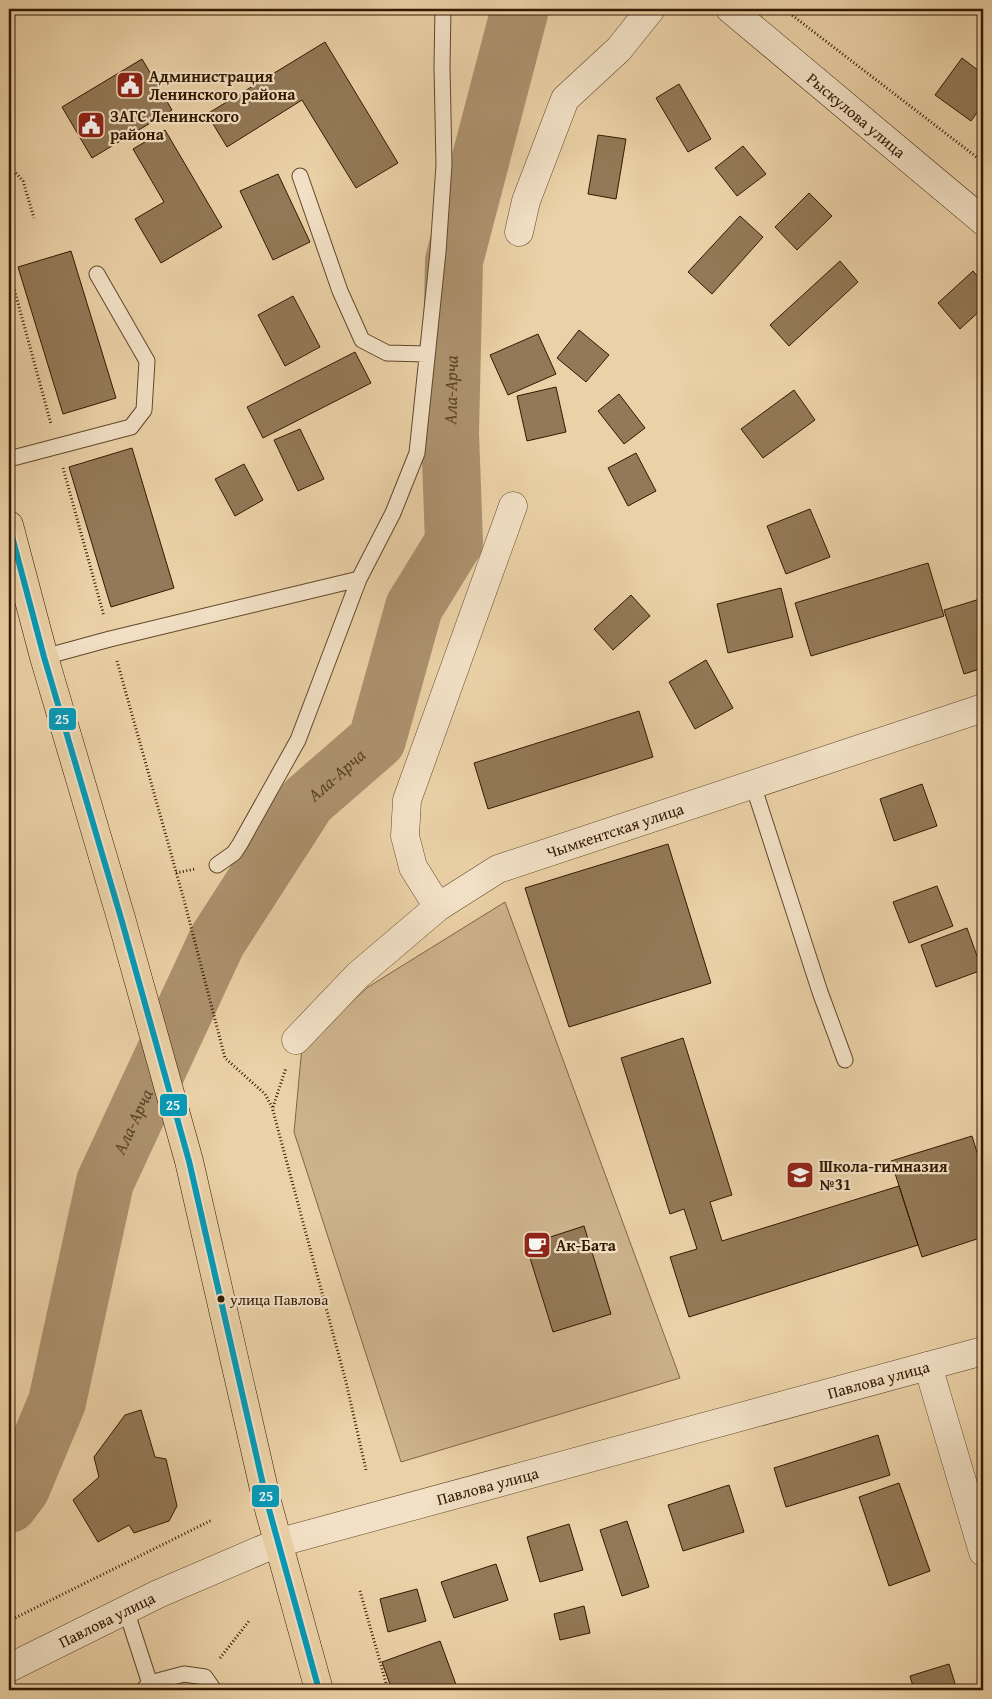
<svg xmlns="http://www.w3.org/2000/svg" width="992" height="1699" font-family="'Gentium Book Plus',serif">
	<rect width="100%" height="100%" fill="#ebd1a7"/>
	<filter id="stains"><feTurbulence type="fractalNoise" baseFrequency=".004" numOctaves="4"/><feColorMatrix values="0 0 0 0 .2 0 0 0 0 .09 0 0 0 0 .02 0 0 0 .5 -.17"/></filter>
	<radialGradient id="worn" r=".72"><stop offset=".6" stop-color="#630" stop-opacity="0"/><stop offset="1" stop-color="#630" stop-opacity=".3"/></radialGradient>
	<path fill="#ccb28b" stroke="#806646" d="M 505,902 L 680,1378 L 401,1462 L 294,1132 L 302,1047 L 368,987 Z"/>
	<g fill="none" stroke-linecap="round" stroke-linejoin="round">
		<path stroke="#ac926e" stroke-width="58" id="s1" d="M 9,1504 L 21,1488 L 57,1402 L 105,1182 L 217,941 L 307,801 L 377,740 L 414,607 L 454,542 L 450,433 L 454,261 L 520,9"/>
	</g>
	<path fill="#937957" stroke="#331900" d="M 325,42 L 398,163 L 356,188 L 302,100 L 227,147 L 207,114 Z
		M 962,58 L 983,74 L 983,104 L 971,121 L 935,95 Z
		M 142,59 L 172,110 L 92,158 L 62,107 Z
		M 679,84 L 711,139 L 688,152 L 656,98 Z
		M 165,130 L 222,227 L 161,263 L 135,219 L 164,202 L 133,149 Z
		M 598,135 L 626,139 L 616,199 L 588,194 Z
		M 743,146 L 766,174 L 737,196 L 715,168 Z
		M 278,174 L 310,242 L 273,260 L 240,191 Z
		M 809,193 L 832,216 L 797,250 L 775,227 Z
		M 740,216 L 763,237 L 712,294 L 688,272 Z
		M 71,251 L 116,398 L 63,414 L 18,267 Z
		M 840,261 L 858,282 L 789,346 L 770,325 Z
		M 973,271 L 983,283 L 983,308 L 960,329 L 938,303 Z
		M 293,296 L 320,347 L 285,366 L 258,315 Z
		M 579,330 L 609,355 L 586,382 L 557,358 Z
		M 538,334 L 556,374 L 508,395 L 490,355 Z
		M 355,352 L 371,383 L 263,438 L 247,407 Z
		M 556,387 L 566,432 L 527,441 L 517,396 Z
		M 794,390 L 815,420 L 763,458 L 741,429 Z
		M 619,394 L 645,428 L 624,444 L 598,411 Z
		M 300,429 L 324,479 L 298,491 L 274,440 Z
		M 132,448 L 174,588 L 111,607 L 69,467 Z
		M 636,453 L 656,491 L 628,506 L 608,468 Z
		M 244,464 L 263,500 L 235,516 L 215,479 Z
		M 810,509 L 830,557 L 786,574 L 767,526 Z
		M 928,563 L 944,616 L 811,656 L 795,603 Z
		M 781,588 L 793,637 L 728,653 L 717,604 Z
		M 631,595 L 650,616 L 613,650 L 594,629 Z
		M 983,598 L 983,668 L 964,674 L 944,610 Z
		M 706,660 L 733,708 L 695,729 L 669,682 Z
		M 639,711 L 653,757 L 488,809 L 474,763 Z
		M 922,784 L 937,826 L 894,841 L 880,799 Z
		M 668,844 L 711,983 L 569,1027 L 525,888 Z
		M 937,886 L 953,926 L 909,943 L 893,902 Z
		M 967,928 L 982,970 L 936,987 L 921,945 Z
		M 683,1038 L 732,1195 L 710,1202 L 722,1241 L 899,1186 L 918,1245 L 689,1317 L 670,1257 L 697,1249 L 684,1209 L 670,1214 L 621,1058 Z
		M 972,1136 L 983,1172 L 983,1237 L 922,1257 L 891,1161 Z
		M 584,1226 L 611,1314 L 553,1332 L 526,1245 Z
		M 141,1410 L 155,1457 L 166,1459 L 177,1506 L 169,1521 L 134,1533 L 129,1525 L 98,1542 L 73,1500 L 99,1477 L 94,1457 L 125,1415 Z
		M 878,1435 L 890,1475 L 786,1507 L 774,1468 Z
		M 899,1483 L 930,1571 L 889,1586 L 859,1497 Z
		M 729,1485 L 744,1532 L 683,1551 L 668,1505 Z
		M 627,1521 L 649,1587 L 622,1596 L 600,1530 Z
		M 569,1524 L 583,1570 L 540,1582 L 527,1537 Z
		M 496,1564 L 508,1600 L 454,1618 L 441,1582 Z
		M 417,1589 L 426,1621 L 388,1632 L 380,1599 Z
		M 584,1606 L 590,1633 L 560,1640 L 554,1614 Z
		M 440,1641 L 458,1690 L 392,1690 L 382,1662 Z
		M 949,1664 L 957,1690 L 914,1690 L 910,1676 Z"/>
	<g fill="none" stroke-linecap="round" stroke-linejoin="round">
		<defs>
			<path id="lane" d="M 300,176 L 340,291 L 362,340 L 387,353 L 427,354
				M 9,459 L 131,427 L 144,410 L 147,361 L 97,274
				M 44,657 L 110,639 L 359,579 L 393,513 L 417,453 L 438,252 L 444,165 L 442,66 L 443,9
				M 753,785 L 820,992 L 845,1060
				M 217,865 L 234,853 L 240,844 L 298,740 L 359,579
				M 126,1610 L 152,1690
				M 144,1689 L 150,1683 L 184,1674 L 205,1677 L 214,1690"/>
			<g id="street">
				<path d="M 519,232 L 526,201 L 565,99 L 619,49 L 651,9"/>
				<path d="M 438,907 L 413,867 L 405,836 L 407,800 L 513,506"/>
				<path id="s2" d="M 296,1040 L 358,975 L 438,907 L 498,869 L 983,708"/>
				<path d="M 928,1366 L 983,1552"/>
				<path id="s3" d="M 9,1668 L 158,1594 L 277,1543 L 983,1351"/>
			</g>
			<g id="secondary">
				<path id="s4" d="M 730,9 L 983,221"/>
			</g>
			<path id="primary" d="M 9,525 L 44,657 L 121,918 L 189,1161 L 267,1502 L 319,1690"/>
		</defs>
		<use href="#lane" stroke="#61472a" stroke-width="17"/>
		<use href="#street" stroke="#61472a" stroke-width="29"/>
		<use href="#secondary" stroke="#331900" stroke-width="29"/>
		<use href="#primary" stroke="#331900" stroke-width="29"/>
		<path stroke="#331900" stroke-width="3" stroke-dasharray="1 2.5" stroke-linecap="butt" d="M 784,9 L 983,162
			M 9,165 L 23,181 L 34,218
			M 9,270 L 51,424
			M 63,468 L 104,616
			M 117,661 L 184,900 L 225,1058 L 265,1094 L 272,1107 L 346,1382 L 366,1470
			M 176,873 L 195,869
			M 273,1107 L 286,1068
			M 360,1591 L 388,1690
			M 9,1621 L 212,1520
			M 220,1658 L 249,1621"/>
		<use href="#lane" stroke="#f2e1c6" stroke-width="15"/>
		<use href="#street" stroke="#f2e1c6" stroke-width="28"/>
		<use href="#secondary" stroke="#f2e1c6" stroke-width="28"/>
		<use href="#primary" stroke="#ebd1a7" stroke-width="28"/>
		<defs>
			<path id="bus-1" d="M 9,525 L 44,657 L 121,918 L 189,1161 L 267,1502 L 319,1690"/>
		</defs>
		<use href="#bus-1" stroke="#f2e1c6" stroke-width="10"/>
		<use href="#bus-1" stroke="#059bb9" stroke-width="6"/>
	</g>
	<defs>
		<symbol id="civic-square" viewBox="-11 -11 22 22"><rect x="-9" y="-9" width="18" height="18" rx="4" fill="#8f2418" stroke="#f2e1c6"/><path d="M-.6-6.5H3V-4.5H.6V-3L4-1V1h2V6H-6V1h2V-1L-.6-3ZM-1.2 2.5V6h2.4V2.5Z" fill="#fff"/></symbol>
		<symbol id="school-square" viewBox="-11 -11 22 22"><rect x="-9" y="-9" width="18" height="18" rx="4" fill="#8f2418" stroke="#f2e1c6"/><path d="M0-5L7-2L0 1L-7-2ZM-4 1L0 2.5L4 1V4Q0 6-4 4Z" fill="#fff"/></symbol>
		<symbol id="cafe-square" viewBox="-11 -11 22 22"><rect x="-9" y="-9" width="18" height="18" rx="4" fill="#8f2418" stroke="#f2e1c6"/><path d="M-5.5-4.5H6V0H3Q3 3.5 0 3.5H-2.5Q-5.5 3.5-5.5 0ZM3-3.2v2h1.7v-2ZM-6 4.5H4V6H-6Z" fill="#fff"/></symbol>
	</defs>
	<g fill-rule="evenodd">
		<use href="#civic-square" x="114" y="69" width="32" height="32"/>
		<use href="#civic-square" x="75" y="109" width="32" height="32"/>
		<use href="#school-square" x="784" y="1159" width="32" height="32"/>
		<use href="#cafe-square" x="521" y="1229" width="32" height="32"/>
	</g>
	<circle fill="#331900" stroke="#f2e1c6" stroke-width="2" cx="221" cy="1299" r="4.5"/>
	<g text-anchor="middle" stroke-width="4.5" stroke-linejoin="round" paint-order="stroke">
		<g font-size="15" fill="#331900" stroke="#f2e1c6" text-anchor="start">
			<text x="230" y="1305">улица Павлова</text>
		</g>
		<g font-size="16" font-weight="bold" fill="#331900" stroke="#f2e1c6" text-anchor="start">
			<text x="149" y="82">Администрация<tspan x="149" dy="18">Ленинского района</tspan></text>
			<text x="110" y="122">ЗАГС Ленинского<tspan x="110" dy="18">района</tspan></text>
			<text x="819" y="1172">Школа-гимназия<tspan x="819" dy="18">№31</tspan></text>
			<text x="556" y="1251">Ак-Бата</text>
		</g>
		<g font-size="16" fill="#331900" stroke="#f2e1c6">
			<text dy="6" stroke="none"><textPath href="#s4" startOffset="165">Рыскулова улица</textPath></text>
			<text dy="6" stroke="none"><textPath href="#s2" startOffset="389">Чымкентская улица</textPath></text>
			<text dy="6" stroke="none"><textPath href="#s3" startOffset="919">Павлова улица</textPath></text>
			<text dy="6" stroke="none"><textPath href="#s3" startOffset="514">Павлова улица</textPath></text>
			<text dy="6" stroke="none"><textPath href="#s3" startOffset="109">Павлова улица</textPath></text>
		</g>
		<g font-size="18" font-style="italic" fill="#5d4326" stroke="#f2e1c6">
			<text dy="6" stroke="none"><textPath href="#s1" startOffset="1230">Ала-Арча</textPath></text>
			<text dy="6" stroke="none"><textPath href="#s1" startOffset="810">Ала-Арча</textPath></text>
			<text dy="6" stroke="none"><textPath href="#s1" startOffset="405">Ала-Арча</textPath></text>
		</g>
	</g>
	<g stroke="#f2e1c6" stroke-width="2">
		<rect x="48" y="707" width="29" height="24" rx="5" fill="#059bb9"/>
		<rect x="159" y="1093" width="29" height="24" rx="5" fill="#059bb9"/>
		<rect x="251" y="1484" width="29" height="24" rx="5" fill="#059bb9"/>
	</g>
	<g font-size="14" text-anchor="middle" font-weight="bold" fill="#fff">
		<text x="62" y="724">25</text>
		<text x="173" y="1110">25</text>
		<text x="266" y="1501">25</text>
	</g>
	<rect width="992" height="1699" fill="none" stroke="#ebd1a7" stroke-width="30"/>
	<rect x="10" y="10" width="972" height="1679" fill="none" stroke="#331900" stroke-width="2.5"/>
	<rect x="15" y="15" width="962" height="1669" fill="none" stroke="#331900"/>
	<rect width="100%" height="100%" filter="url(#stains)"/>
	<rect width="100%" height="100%" fill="url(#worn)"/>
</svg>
